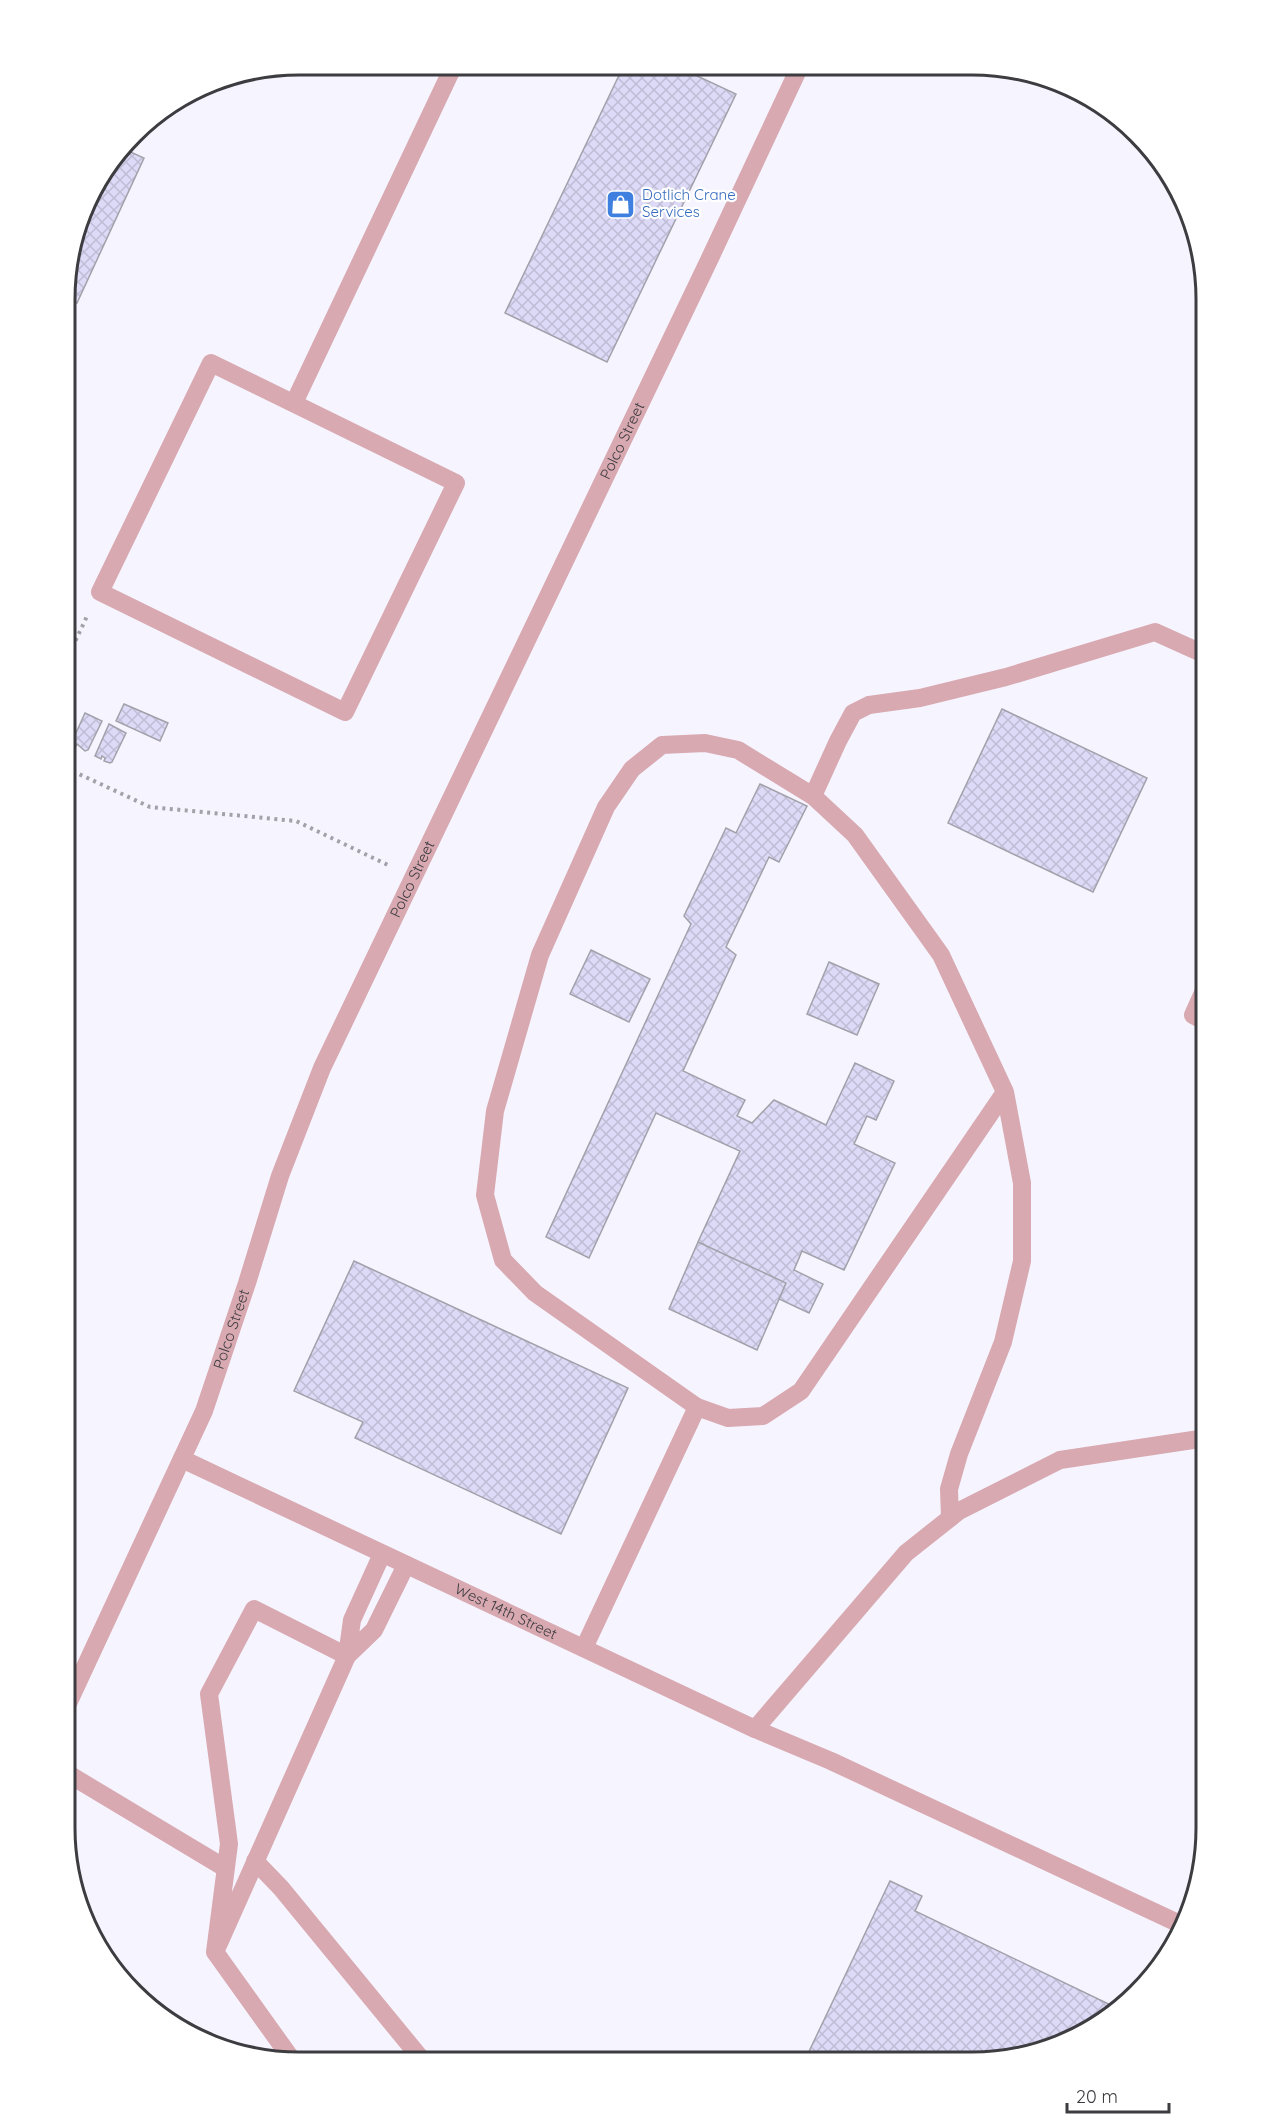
<svg xmlns="http://www.w3.org/2000/svg" width="1271" height="2127" font-family="Quicksand,sans-serif">
	<defs>
		<pattern id="building-cross-hatch" width="8" height="8" patternUnits="userSpaceOnUse" patternTransform="scale(1.5)"><rect width="8" height="8" fill="#dddaf7"/><path d="M0 0l8 8M0 8l8-8" fill="none" stroke="#bfbcd5"/></pattern>
	</defs>
	<rect width="100%" height="100%" fill="#f6f5ff"/>
	<path fill="url(#building-cross-hatch)" stroke="#a2a1aa" stroke-width="1.5" d="M 624,65 L 676,66 L 736,94 L 607,362 L 505,313 Z
		M 124,149 L 144,158 L 77,303 L 66,298 L 66,269 L 89,195 Z
		M 124,704 L 168,723 L 160,741 L 116,721 Z
		M 1002,709 L 1147,778 L 1093,892 L 948,823 Z
		M 85,713 L 102,721 L 88,750 L 85,751 L 77,744 L 76,746 L 71,744 Z
		M 109,724 L 126,733 L 112,762 L 110,763 L 104,761 L 105,758 L 102,756 L 101,759 L 95,756 Z
		M 760,784 L 807,806 L 779,862 L 769,857 L 726,947 L 736,955 L 683,1071 L 745,1100 L 737,1116 L 752,1123 L 774,1100 L 826,1125 L 855,1063 L 894,1081 L 876,1120 L 867,1116 L 854,1144 L 895,1163 L 844,1270 L 802,1251 L 794,1270 L 823,1284 L 809,1313 L 779,1299 L 786,1283 L 698,1242 L 740,1151 L 656,1113 L 589,1258 L 546,1237 L 691,924 L 684,916 L 726,828 L 736,833 Z
		M 591,950 L 650,979 L 629,1022 L 570,994 Z
		M 829,962 L 879,984 L 857,1035 L 807,1014 Z
		M 698,1242 L 786,1283 L 757,1350 L 669,1309 Z
		M 354,1261 L 628,1388 L 561,1534 L 355,1438 L 363,1422 L 294,1391 Z
		M 890,1881 L 922,1896 L 915,1911 L 1119,2009 L 1114,2014 L 1061,2045 L 972,2062 L 804,2062 Z"/>
	<g fill="none" stroke-linecap="round" stroke-linejoin="round">
		<path stroke="#a2a1a8" stroke-width="4" stroke-dasharray="3 4.5" stroke-linecap="butt" d="M 66,661 L 88,614
			M 66,768 L 150,807 L 296,821 L 390,866"/>
		<g stroke="#d8a9b1" stroke-width="18">
			<path d="M 211,363 L 456,483 L 345,712 L 100,592 Z"/>
			<path d="M 294,403 L 454,65"/>
			<path d="M 813,796 L 838,741 L 853,713 L 869,705 L 920,698 L 1006,677 L 1155,632 L 1206,655"/>
			<path d="M 1206,1022 L 1193,1015 L 1206,986"/>
			<path id="s1" d="M 182,1459 L 755,1729 L 831,1761 L 1182,1925"/>
			<path d="M 950,1518 L 949,1489 L 959,1454 L 1003,1342 L 1022,1261 L 1022,1183 L 1005,1092 L 941,955 L 855,835 L 813,796 L 738,750 L 705,743 L 662,745 L 632,769 L 606,807 L 540,955 L 495,1111 L 485,1195 L 503,1260 L 535,1293 L 697,1407 L 728,1418 L 763,1416 L 801,1391 L 1005,1092"/>
			<path d="M 382,1554 L 352,1620 L 347,1656 L 374,1630 L 406,1565"/>
			<path d="M 584,1648 L 697,1407"/>
			<path id="s2" d="M 65,1710 L 204,1411 L 247,1283 L 280,1176 L 322,1068 L 711,256 L 800,66"/>
			<path d="M 755,1729 L 906,1553 L 959,1511 L 1060,1460 L 1206,1438"/>
			<path d="M 65,1772 L 225,1868"/>
			<path d="M 255,1861 L 281,1888 L 423,2061"/>
			<path d="M 215,1952 L 229,1844 L 209,1694 L 254,1609 L 347,1656 L 215,1952 L 293,2061"/>
		</g>
	</g>
	<defs>
		<symbol id="shop-square" viewBox="-11 -11 22 22"><rect x="-9" y="-9" width="18" height="18" rx="4" fill="#3f7fe0" stroke="#fff"/><path d="M-5-2.5h2.3a2.7 3.5 0 0 1 5.4 0H5L5.5 6h-11ZM-1.5-2.5h3a1.5 2.3 0 0 0-3 0Z" fill="#fff"/></symbol>
	</defs>
	<g fill-rule="evenodd">
		<use href="#shop-square" x="604" y="188" width="33" height="33"/>
	</g>
	<g text-anchor="middle" stroke-width="4.5" stroke-linejoin="round" paint-order="stroke">
		<g font-size="15" fill="#366cbe" stroke="#fff" text-anchor="start">
			<text x="642" y="200">Dotlich Crane<tspan x="642" dy="17">Services</tspan></text>
		</g>
		<g font-size="15" fill="#3d3c40" stroke="#fff">
			<text dy="5" stroke="none"><textPath href="#s2" startOffset="1388">Polco Street</textPath></text>
			<text dy="5" stroke="none"><textPath href="#s2" startOffset="902">Polco Street</textPath></text>
			<text dy="5" stroke="none"><textPath href="#s2" startOffset="416">Polco Street</textPath></text>
			<text dy="5" stroke="none"><textPath href="#s1" startOffset="358">West 14th Street</textPath></text>
		</g>
	</g>
	<path d="M0 0H1271V2127H0ZM299 75H972A224 224 0 0 1 1196 299V1828A224 224 0 0 1 972 2052H299A224 224 0 0 1 75 1828V299A224 224 0 0 1 299 75Z" fill="#fff" fill-rule="evenodd"/>
	<path fill="none" stroke="#3d3c40" stroke-width="3" d="M299 75H972A224 224 0 0 1 1196 299V1828A224 224 0 0 1 972 2052H299A224 224 0 0 1 75 1828V299A224 224 0 0 1 299 75Z"/>
	<path d="M1067 2103v9h102v-9" fill="none" stroke="#3d3c40" stroke-width="3"/>
	<text x="1076" y="2103" font-size="18" fill="#3d3c40" stroke="#ffffff" stroke-width="4.5" paint-order="stroke">20 m</text>
</svg>
